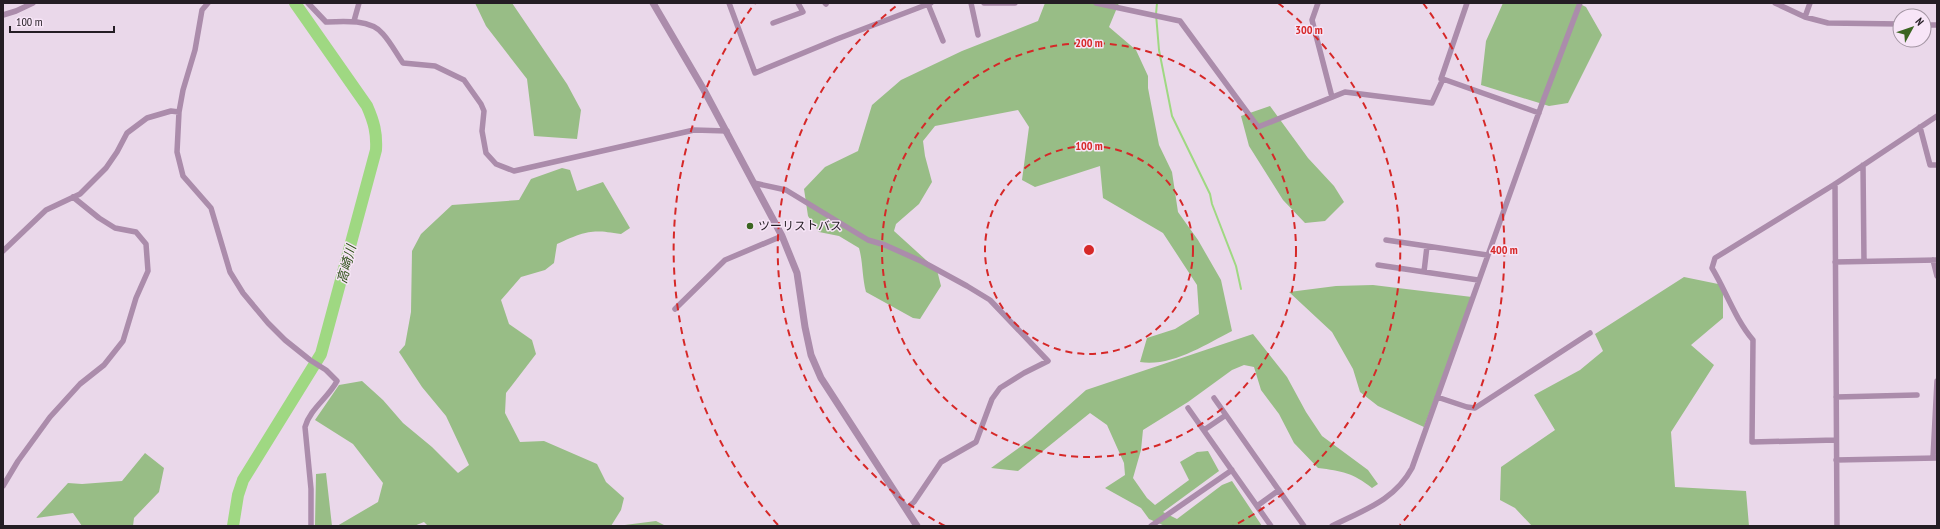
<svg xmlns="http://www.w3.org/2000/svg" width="1940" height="529" font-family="'PT Sans Narrow','Noto Sans JP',sans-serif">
	<rect width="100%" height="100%" fill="#ead8ea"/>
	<path fill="#98bd86" d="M 475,3 L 512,3 L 567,84 L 581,110 L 577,139 L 534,136 L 527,79 L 486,26 Z
		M 1045,3 L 1119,3 L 1109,27 L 1136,50 L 1148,76 L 1148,88 L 1159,145 L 1172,172 L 1178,212 L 1198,240 L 1221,280 L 1232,331 C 1205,345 1171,367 1140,362 L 1147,338 L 1175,329 L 1199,314 L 1197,285 L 1163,233 L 1103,198 L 1100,166 L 1035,187 L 1022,180 L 1029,127 L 1018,110 L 935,126 L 923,141 L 925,156 L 932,182 L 919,204 L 896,224 L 894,231 L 937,270 L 941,286 L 920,319 L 913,318 L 866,292 C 862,277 863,262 859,248 L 839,236 L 819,232 L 808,216 L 804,189 L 825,167 L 858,151 L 872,105 L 901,80 L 962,51 L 1038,21 Z
		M 1503,3 L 1578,3 L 1586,7 L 1602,35 L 1568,103 L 1549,106 L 1481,85 L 1486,41 Z
		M 1270,106 L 1308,158 L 1334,186 L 1344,202 L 1325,221 L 1305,223 L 1283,200 L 1249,146 L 1241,116 Z
		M 562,168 L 570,170 L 577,191 L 603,182 L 630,228 L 621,234 C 590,229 586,231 557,244 L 554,263 L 545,270 L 521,277 L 501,300 L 509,324 L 532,340 L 536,354 L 506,393 L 505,413 L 520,442 L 544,441 L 597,464 L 606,482 L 624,498 L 621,510 L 611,526 L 428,526 L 424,522 L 414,526 L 337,526 L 378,502 L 383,483 L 353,444 L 315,420 L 339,385 L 362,381 L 383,400 L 403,423 L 432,447 L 458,473 L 469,465 L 446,416 L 422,387 L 399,352 L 405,345 L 411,312 L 412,251 L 421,234 L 452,205 L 519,200 L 531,179 Z
		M 1684,277 L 1723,285 L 1723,318 L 1691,345 L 1714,365 L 1671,432 L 1675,487 L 1746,491 L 1749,526 L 1532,526 L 1515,508 L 1500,500 L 1501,467 L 1555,430 L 1534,395 L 1580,370 L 1603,351 L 1595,334 Z
		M 1373,285 L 1472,297 L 1424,427 L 1378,406 L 1360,392 L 1353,369 L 1332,332 L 1289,292 L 1336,286 Z
		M 1253,334 L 1287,377 L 1306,412 L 1322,436 L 1368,470 L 1378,484 L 1372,488 C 1353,473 1342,471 1318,468 L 1294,443 L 1279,414 L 1261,390 L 1254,367 L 1244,365 L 1232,370 L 1188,402 L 1143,430 L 1141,450 L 1133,478 L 1147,498 L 1155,505 L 1189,480 L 1180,462 L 1197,452 L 1208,451 L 1219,471 L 1163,512 L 1177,519 L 1222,485 L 1232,481 L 1262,526 L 1165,526 L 1149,519 L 1141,508 L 1105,488 L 1125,475 L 1124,463 L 1107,425 L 1090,413 L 1018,471 L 991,468 L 1031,439 L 1086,390 Z
		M 145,453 L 164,468 L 159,492 L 134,518 L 133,526 L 82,526 L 73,513 L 36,518 L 68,483 L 82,484 L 122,481 Z
		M 326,473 L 332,526 L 315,526 L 316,474 Z
		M 656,521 L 666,526 L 617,526 Z"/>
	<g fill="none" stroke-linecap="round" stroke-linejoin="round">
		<path stroke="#9fd882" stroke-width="2" d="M 1157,3 L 1156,14 L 1159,50 L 1172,116 L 1210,194 L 1212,204 L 1236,266 L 1241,289"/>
		<path stroke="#9fd882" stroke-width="12" d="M 233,526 L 238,495 L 243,480 L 321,354 L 376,150 C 377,133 374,122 367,106 L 295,3"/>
		<path stroke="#ab8cab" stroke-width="5.5" d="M 208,3 L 202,10 L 195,50 L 183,90 L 179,112 L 177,152 L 183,176 L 211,208 L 230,272 L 243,293 L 268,323 L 285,340 L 310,360 L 326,370 L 337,381 C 328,398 310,409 305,427 L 311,489 L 311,526
			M 308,3 L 326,22 C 343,21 371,19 383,34 C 391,43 396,53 403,63 L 435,66 L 464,80 L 481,104 L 484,111 L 482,131 L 486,153 L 496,164 L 514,171 L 694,130 L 727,131
			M 729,3 L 755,73 L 837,39 L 931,3
			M 825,3 L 826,4
			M 971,3 L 978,35
			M 984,3 L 1015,3
			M 1096,3 L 1180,21 L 1258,127 L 1345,92 L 1432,103 L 1443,79 L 1441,79 L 1467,3
			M 1318,3 L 1312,20 L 1332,97
			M 1775,3 L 1805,17 L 1828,23 L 1900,24
			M 928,4 L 943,41
			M 3,15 L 16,11 L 33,3
			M 1805,17 L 1810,3
			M 354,21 L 359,3
			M 773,23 L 803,12 L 798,3
			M 1924,25 L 1937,25
			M 1443,79 L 1539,113
			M 1920,127 L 1930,165 L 1937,165
			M 1863,165 L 1864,261
			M 754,183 L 786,190 L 868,240 L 885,245 L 923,262 L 967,286 L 990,300 L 1048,361 L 1024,373 L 1000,388 L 992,399 L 976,442 L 941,462 L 914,502 L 906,509
			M 1835,184 L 1837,526
			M 1386,240 L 1487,255
			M 3,251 L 46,210 L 80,194 L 106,168 L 117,152 L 127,133 L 147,118 L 171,111 L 179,112
			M 1933,260 L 1937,276
			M 1835,262 L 1937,260
			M 1378,265 L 1478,280
			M 1424,272 L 1427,246
			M 675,309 L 725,260 L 782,236
			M 1437,397 L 1467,407 L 1475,408 L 1590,333
			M 1836,397 L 1917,395
			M 1214,398 L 1304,526
			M 1188,408 L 1271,526
			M 1204,430 L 1226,415
			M 1836,440 L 1752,442 L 1753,340 C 1735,319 1726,291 1712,268 L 1715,258 L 1835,184 L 1937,116
			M 1933,458 L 1937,381
			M 1836,460 L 1937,458
			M 3,486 L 18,461 L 50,417 L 80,384 L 104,365 L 123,341 L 136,298 L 148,271 L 146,244 L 136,232 L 115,228 L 99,218 L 73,197
			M 1257,506 L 1279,490
			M 1151,526 L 1232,470
			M 1332,526 C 1364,510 1395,500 1412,468 L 1543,101 L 1580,3"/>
		<path stroke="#ab8cab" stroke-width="7" d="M 653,3 L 704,90 L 782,236 L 797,273 L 805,327 L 811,355 L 821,378 L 917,526"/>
	</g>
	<g fill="none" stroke="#d62828" stroke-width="2" stroke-dasharray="7 5">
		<circle cx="1089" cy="250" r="104"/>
		<circle cx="1089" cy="250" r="207"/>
		<path d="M945 526A311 311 0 0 1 900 3M1278 3A311 311 0 0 1 1233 526"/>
		<path d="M778 525A415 415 0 0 1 755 3M1423 3A415 415 0 0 1 1400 525"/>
	</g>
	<circle fill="#3b6521" stroke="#f7e5f7" stroke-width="1.5" cx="750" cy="226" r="4"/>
	<g text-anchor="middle" stroke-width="3" stroke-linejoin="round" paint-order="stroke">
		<g font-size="12" fill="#241d24" stroke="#f7e5f7" text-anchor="start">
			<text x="758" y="230">ツーリストバス</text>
		</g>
		<g font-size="13" font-style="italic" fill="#2d5117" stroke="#f7e5f7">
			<text transform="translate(346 264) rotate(-75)" y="5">高崎川</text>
		</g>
	</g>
	<circle cx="1089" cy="250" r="6" fill="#d62828" stroke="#f7e5f7" stroke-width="2"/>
	<g font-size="12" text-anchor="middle" font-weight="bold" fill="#d62828" stroke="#f7e5f7" stroke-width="3" stroke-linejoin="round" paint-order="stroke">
		<text x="1309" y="34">300 m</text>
		<text x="1089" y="47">200 m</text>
		<text x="1089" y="150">100 m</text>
		<text x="1504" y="254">400 m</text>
	</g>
	<rect width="1940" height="529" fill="none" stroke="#241d24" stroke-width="8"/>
	<g transform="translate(1912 28) rotate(50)"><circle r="19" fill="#f7e5f7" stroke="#a395a3"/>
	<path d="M0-3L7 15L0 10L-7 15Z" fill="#3b6521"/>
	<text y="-6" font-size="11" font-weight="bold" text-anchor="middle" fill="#241d24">N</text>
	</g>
	<path d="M10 26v6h104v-6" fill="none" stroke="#241d24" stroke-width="2"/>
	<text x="16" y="26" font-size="12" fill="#241d24" stroke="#f7e5f7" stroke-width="3" paint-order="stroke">100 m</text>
</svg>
